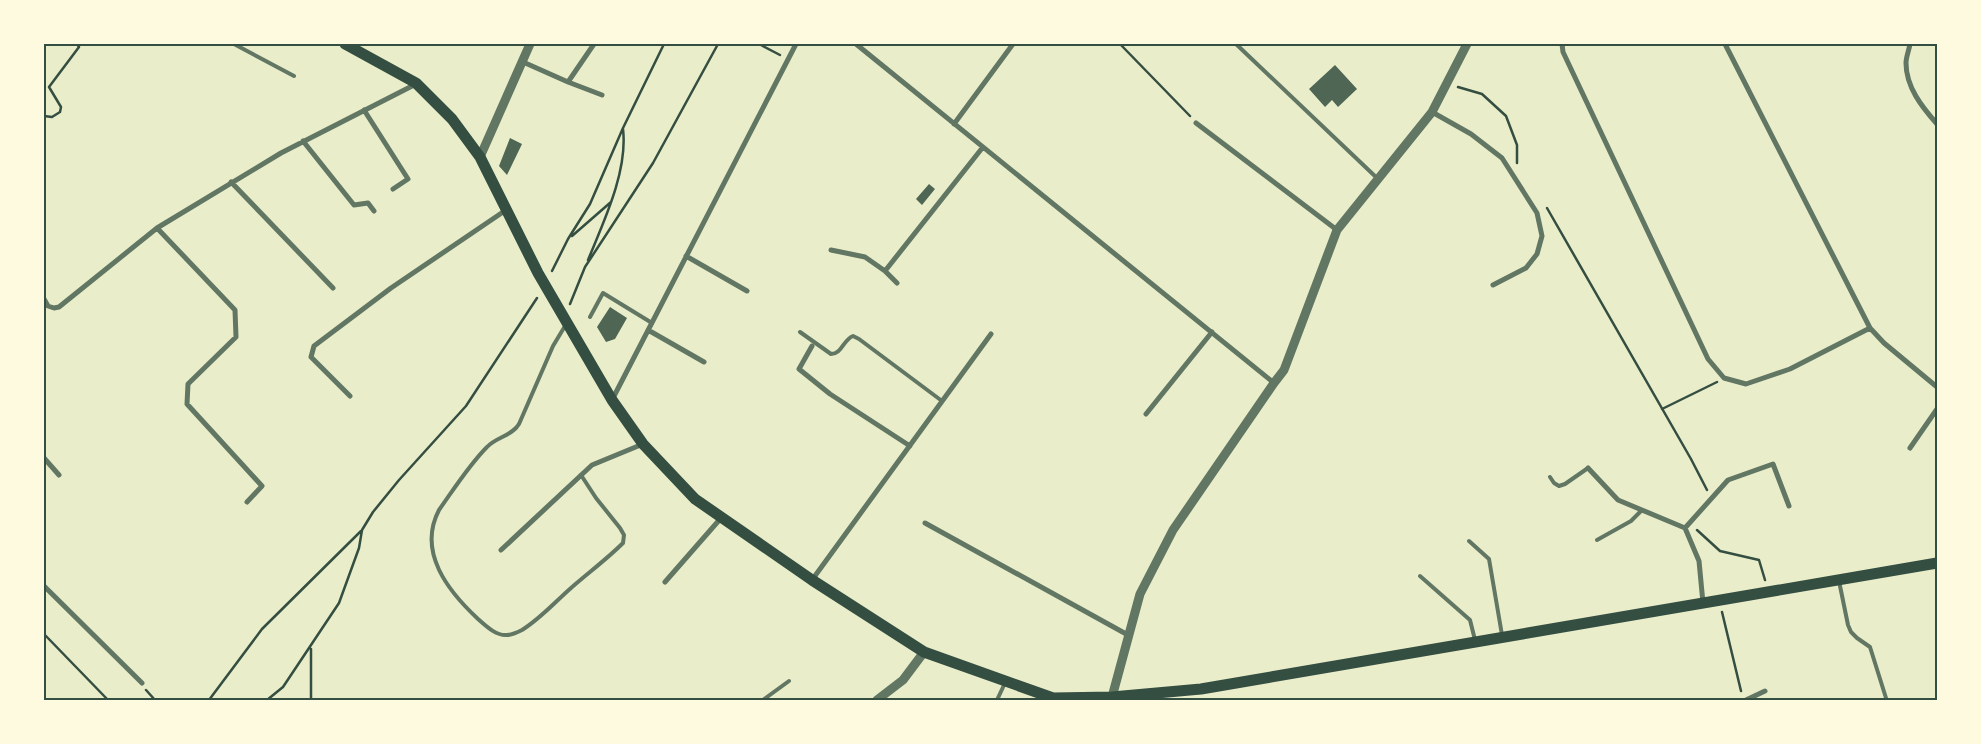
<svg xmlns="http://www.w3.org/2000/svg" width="1981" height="744" font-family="'Source Sans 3',sans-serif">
	<rect width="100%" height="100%" fill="#e9edc9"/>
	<path fill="#4f6655" d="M 1335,65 L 1357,89 L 1338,107 L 1332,100 L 1325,107 L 1309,89 Z
		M 510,138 L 522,144 L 507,175 L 499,166 Z
		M 929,184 L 935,189 L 922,205 L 916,199 Z
		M 610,307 L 627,318 L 615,339 L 606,342 L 597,327 Z"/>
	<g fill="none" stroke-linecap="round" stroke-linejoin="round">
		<path stroke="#344e41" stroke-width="2.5" d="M 759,44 L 780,55
			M 1120,44 L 1190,116
			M 1458,87 L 1482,94 L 1506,116 L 1517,145 L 1517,163
			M 44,116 L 52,117 L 60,112 L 61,107 L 49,87 L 79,47 L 77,44
			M 1547,208 L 1691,459 L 1707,490
			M 572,236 L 611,202
			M 588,260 C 604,221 628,171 623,129
			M 585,267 L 653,163 L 718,44
			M 552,271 L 568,239 L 590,204 L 623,128 L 664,44
			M 570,304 L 585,267
			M 1662,409 L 1717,382
			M 1697,530 L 1720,551 L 1759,560 L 1765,580
			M 1722,612 L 1741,691
			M 44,634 L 108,700
			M 311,649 L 311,700
			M 146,690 L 155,700
			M 209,700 L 262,629 L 361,531
			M 267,700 L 283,687 L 339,603 L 359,548 L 362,530 L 373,512 L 399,480 L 466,406 L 537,298"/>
		<path stroke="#617663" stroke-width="4" d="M 234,44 L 294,76
			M 1236,44 L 1378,179
			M 590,317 L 603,293 L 652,323
			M 565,326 L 553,346 L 519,424 C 512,436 496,437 487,447 C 469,465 454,489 439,510 C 417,552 448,591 478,619 C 486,626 496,636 507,635 C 512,635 518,632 522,630 C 540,619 555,602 571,588 C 588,573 607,559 623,543 L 624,535 L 620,528 L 596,498 L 581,475
			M 800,332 L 831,354 C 842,354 843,340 853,336 L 859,339 L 942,401
			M 1550,477 L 1554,483 L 1559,486 L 1565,484 L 1588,468
			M 1597,540 L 1631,521 L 1642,510
			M 1469,541 L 1489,559 L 1502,635
			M 1420,576 L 1470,620 L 1475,640
			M 1839,581 L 1848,625 L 1851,632 L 1857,638 L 1870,647 L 1886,698
			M 763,700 L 789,681
			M 997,700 L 1005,683"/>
		<path stroke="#617663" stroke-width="5" d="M 856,44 L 1274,383
			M 1562,44 L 1563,52 L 1708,359 L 1724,378 L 1746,384 L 1790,369 L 1870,328
			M 1725,44 L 1870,328 L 1884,343 L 1937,387
			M 1910,44 C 1909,50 1906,57 1906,63 C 1906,87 1922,107 1937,124
			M 523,62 L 568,82 L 594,44
			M 568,82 L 602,95
			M 364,110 L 408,179 L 393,189
			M 1432,112 L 1471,134 L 1502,158 L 1537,213 L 1542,236 L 1537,254 L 1526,268 L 1493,285
			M 1196,123 L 1337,230
			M 954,124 L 1013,44
			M 303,141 L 354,205 L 368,203 L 374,211
			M 231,182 L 333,288
			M 157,228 L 235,310 L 236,337 L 188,384 L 187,404 L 262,486 L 247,502
			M 831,250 L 865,257 L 885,271 L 897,283
			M 686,256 L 747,291
			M 885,271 L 983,147
			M 44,299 L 48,306 L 54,308 L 59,307 L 157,228 L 281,153 L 416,84
			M 648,330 L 704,362
			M 812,346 L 799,369 L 830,394 L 910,446
			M 350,396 L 311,357 L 314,346 L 391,288 L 506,210
			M 612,400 L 796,44
			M 1146,414 L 1212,332
			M 1910,448 L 1937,409
			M 44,458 L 59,475
			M 1588,468 L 1618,500 L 1685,528 L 1699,561 L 1703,603
			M 925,523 L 1128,635
			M 1685,528 L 1728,480 L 1773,464 L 1789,506
			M 501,550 L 592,465 L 643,444
			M 812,580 L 991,334
			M 665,582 L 721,518
			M 44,586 L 142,683
			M 1746,700 L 1765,691"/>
		<path stroke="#617663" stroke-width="9" d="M 480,157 L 530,44
			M 1112,697 L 1140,594 L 1173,530 L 1274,383 L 1284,370 L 1337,230 L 1432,112 L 1467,44
			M 877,700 L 903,680 L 924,652"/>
		<path stroke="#344e41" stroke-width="11" d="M 345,44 L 416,83 L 452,119 L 480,157 L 538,273 L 612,400 L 643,444 L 695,499 L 812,580 L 924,652 L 1053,698 L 1112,697 L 1201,689 L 1937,563"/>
	</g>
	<rect width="1981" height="744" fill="none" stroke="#fefae0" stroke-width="90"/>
	<rect x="45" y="45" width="1891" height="654" fill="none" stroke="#344e41" stroke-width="2"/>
</svg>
